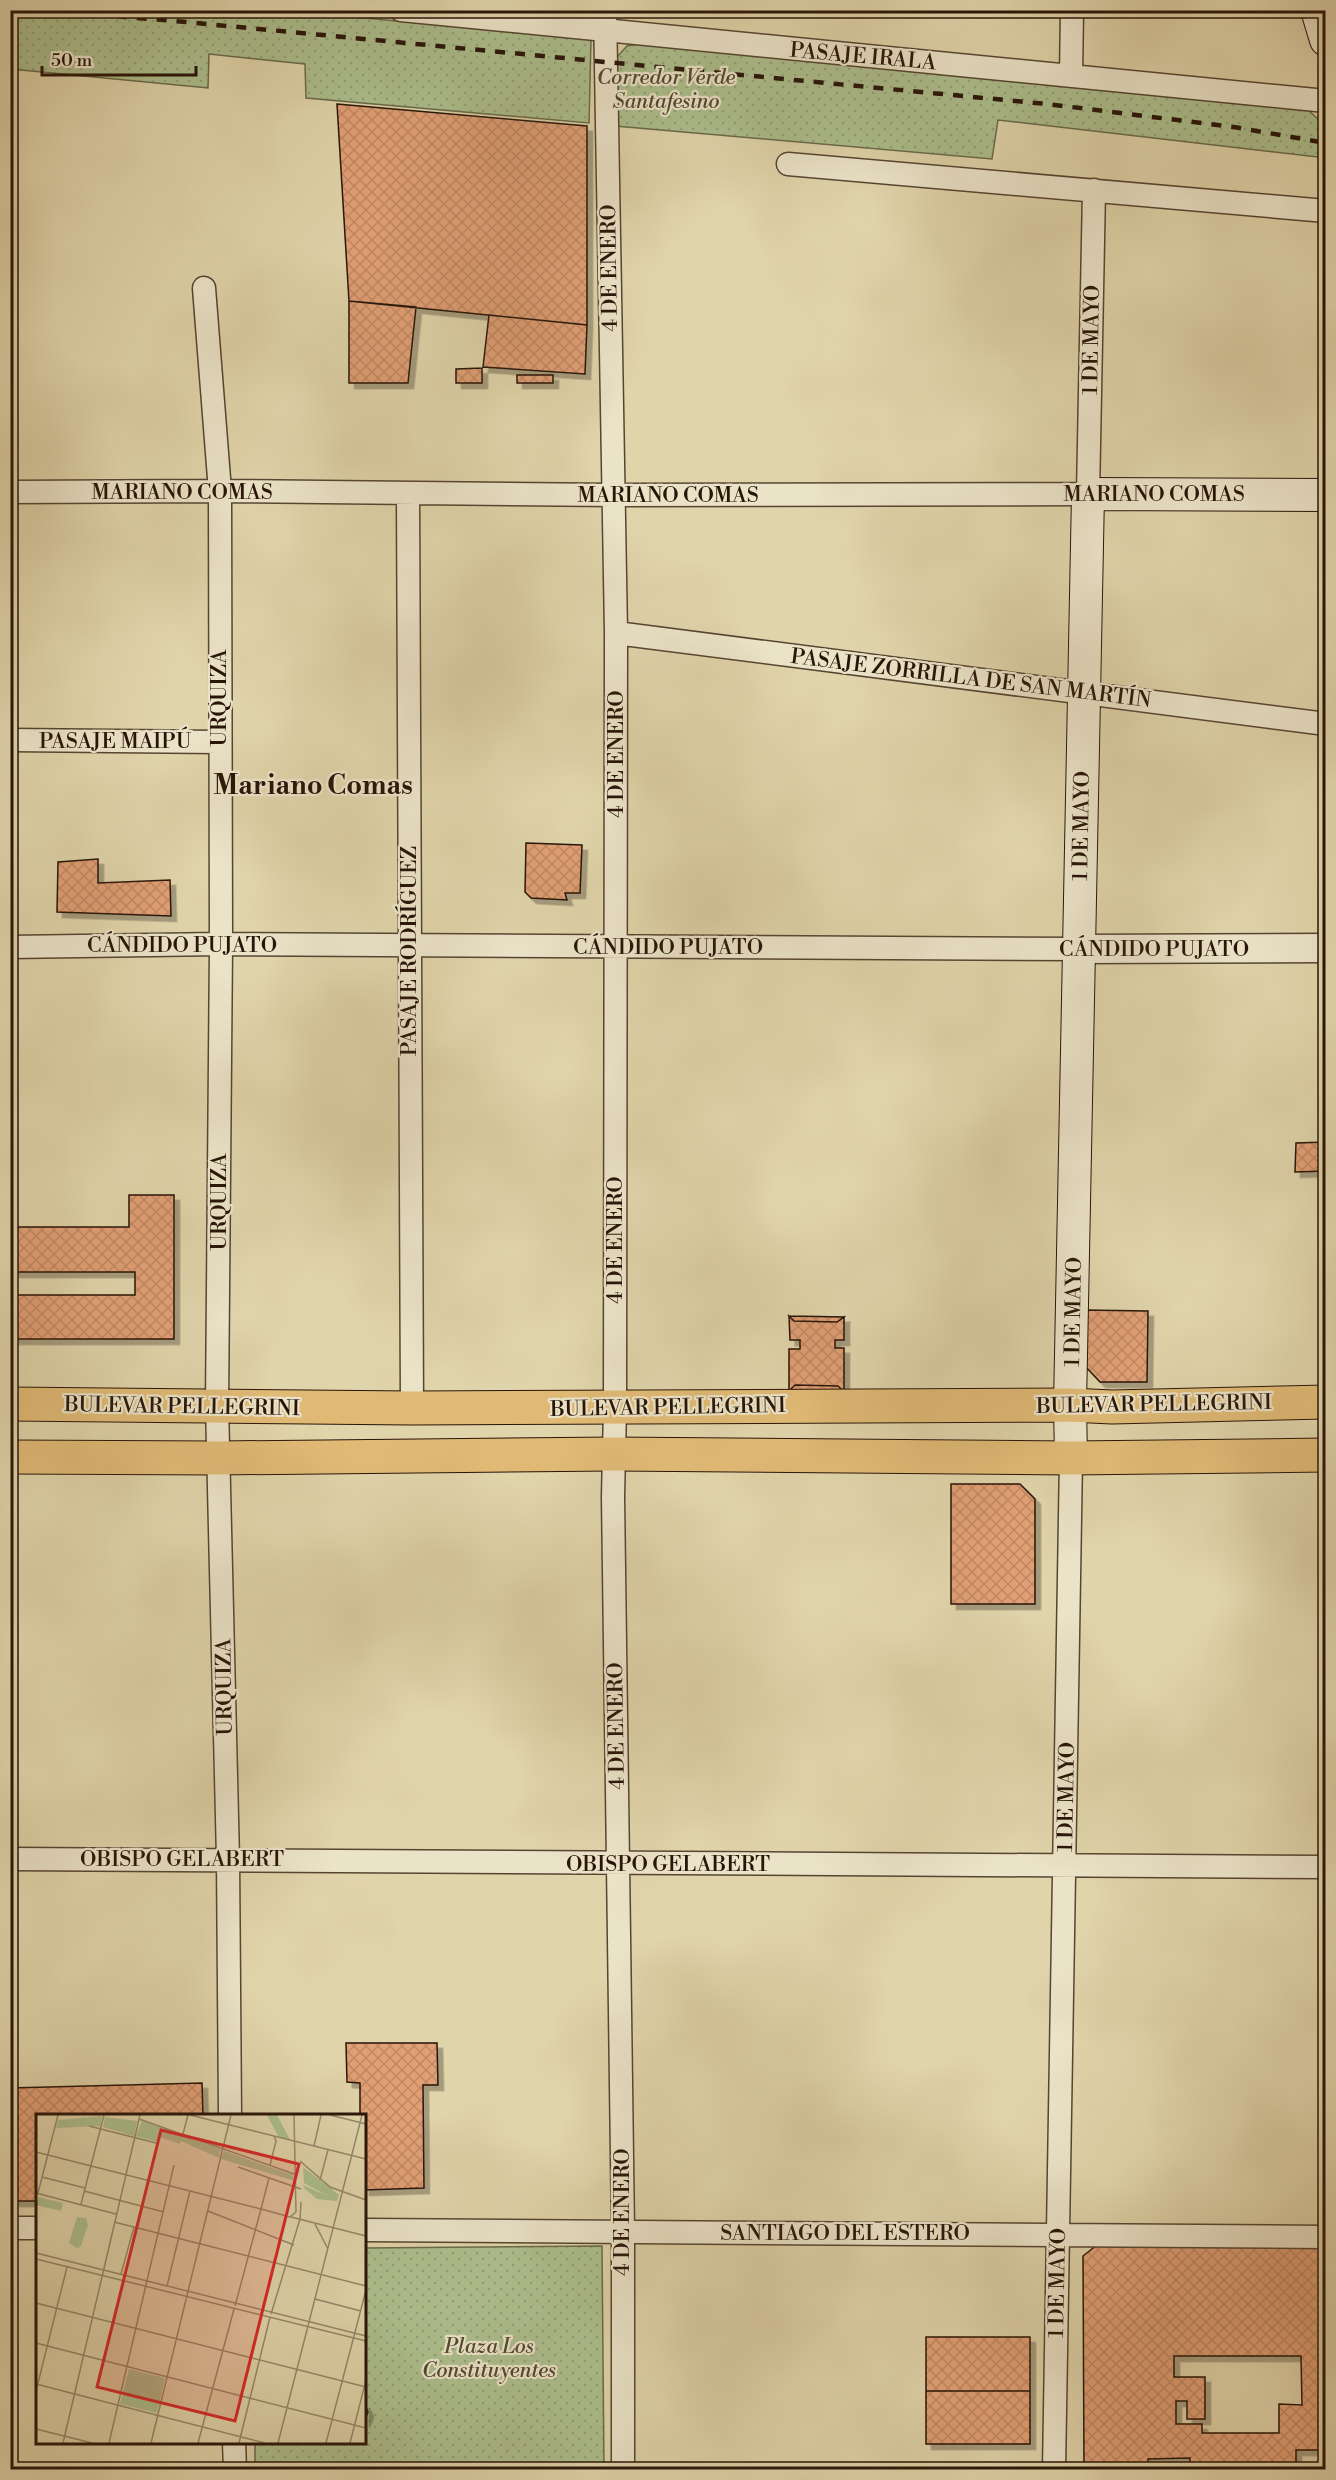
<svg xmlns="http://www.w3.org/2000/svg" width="1336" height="2480" font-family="'Libre Bodoni',serif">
	<defs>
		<pattern id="green-dots" width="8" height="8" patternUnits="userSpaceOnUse" patternTransform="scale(1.5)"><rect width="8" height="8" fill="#acbe8d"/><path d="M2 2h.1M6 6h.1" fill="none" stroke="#94a278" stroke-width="1.8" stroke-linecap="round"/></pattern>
		<pattern id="building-cross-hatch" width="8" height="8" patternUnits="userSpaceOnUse" patternTransform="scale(1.5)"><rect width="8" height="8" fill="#e19f74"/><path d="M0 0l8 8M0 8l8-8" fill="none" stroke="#c18863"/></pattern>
		<filter id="shadow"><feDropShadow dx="5.5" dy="5.5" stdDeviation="0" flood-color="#0004"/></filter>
	</defs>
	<rect width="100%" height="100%" fill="#e0d4aa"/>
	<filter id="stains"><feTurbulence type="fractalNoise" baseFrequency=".00333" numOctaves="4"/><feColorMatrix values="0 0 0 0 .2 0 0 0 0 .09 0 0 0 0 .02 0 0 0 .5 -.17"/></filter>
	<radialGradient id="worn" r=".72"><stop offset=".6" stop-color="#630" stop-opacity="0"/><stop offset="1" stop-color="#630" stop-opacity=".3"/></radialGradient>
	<path fill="url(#green-dots)" stroke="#6a6a4b" stroke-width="1.5" d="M 10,11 L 290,11 L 591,39 L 589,123 L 306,98 L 305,64 L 209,54 L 208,88 L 11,69 Z
		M 638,44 L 1305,108 C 1329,126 1325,129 1326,158 L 998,120 L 992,159 L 615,126 L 617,57 L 627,46 Z
		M 602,2246 L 604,2469 L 255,2469 L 255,2443 L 364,2442 L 365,2248 Z"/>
	<path fill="url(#building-cross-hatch)" stroke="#281509" stroke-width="1.5" fill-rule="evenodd" filter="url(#shadow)" d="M 337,104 L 587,126 L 587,325 L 349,301 Z
		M 349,301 L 416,307 L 408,383 L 349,383 Z
		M 489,315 L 587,325 L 585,374 L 483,367 Z
		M 482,368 L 482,383 L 456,383 L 456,369 Z
		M 517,375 L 553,375 L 553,383 L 517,383 Z
		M 526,843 L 582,845 L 580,893 L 565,893 L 567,900 L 531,898 L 525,892 Z
		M 98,859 L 98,883 L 170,880 L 171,916 L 57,912 L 58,862 Z
		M 1326,1142 L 1326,1171 L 1295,1172 L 1296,1143 Z
		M 129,1195 L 174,1195 L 174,1339 L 10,1339 L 10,1295 L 135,1295 L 135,1272 L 10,1272 L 10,1227 L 129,1227 Z
		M 1084,1310 L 1148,1311 L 1147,1382 L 1100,1382 L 1084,1365 Z
		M 789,1316 L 844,1317 L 837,1322 L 794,1321 Z
		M 789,1316 L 794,1321 L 837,1322 L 844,1317 L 844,1340 L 835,1340 L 835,1348 L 844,1348 L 844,1392 L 838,1386 L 795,1385 L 789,1391 L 789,1349 L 800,1349 L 800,1340 L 790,1340 Z
		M 795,1385 L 838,1386 L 844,1392 L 789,1391 Z
		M 951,1484 L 1020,1484 L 1035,1499 L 1035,1604 L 951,1604 Z
		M 346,2043 L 437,2043 L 438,2085 L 423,2085 L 424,2188 L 364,2190 L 364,2116 L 360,2116 L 360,2083 L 347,2082 Z
		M 202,2083 L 203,2116 L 38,2116 L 38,2201 L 10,2201 L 10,2088 Z
		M 1102,2241 L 1326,2242 L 1326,2450 L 1296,2450 L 1296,2470 L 1190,2470 L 1190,2458 L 1148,2459 L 1148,2470 L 1084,2470 L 1083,2256 ZM 1174,2356 L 1301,2356 L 1302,2405 L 1279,2404 L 1279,2433 L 1202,2433 L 1202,2424 L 1176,2424 L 1176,2401 L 1187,2401 L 1187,2419 L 1205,2419 L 1205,2377 L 1174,2377 Z
		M 926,2337 L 1030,2337 L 1030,2391 L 926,2391 Z
		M 926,2391 L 1030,2391 L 1030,2444 L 926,2444 Z
		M 364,2403 L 368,2412 L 364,2422 Z"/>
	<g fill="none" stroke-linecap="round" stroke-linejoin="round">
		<defs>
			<path id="minor" d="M 401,10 L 1326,101
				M 605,10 L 616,633 L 615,1408 L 613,1497 L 623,2231 L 623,2470
				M 1071,76 L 1072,10
				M 788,164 L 1326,211
				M 204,288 L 220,491 L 221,944 L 217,1405 L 228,1859 L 230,2116
				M 10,492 L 220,491 L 614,495 L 1088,494 L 1094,190
				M 408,493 L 412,1408
				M 616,633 L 1326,724
				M 10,740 L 219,742
				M 10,947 L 221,944 L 1080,949
				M 10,1859 L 1326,1867
				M 10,2228 L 38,2228
				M 364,2230 L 1326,2237
				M 234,2442 L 235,2470
				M 1054,2470 L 1071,1458"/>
			<path id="tertiary" d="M 1080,949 L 1326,948"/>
			<path id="secondary" d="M 1317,10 L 1326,40
				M 1071,1458 L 1070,1405 L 1088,494 L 1326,495"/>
			<path id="primary" d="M 10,1404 L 412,1408 L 1070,1405 L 1112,1407 L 1326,1402
				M 10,1457 L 218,1458 L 613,1454 L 1071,1458 L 1326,1455"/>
		</defs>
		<use href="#minor" stroke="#564531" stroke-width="25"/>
		<use href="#tertiary" stroke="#564531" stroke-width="31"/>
		<use href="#secondary" stroke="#281509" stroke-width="34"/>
		<use href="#primary" stroke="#281509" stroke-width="35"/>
		<use href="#minor" stroke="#ebe3c8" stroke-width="22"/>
		<use href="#tertiary" stroke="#ebe3c8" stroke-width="28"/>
		<use href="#secondary" stroke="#ebe3c8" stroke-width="32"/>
		<use href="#primary" stroke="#e0ba75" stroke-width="33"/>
		<path stroke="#281509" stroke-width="4.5" stroke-dasharray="10 10" stroke-linecap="butt" d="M 37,10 L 175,21 L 1047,104 L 1234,127 L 1326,143"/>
	</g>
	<g text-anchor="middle" stroke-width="4.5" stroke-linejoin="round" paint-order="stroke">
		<g font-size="21" fill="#281509" stroke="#ebe3c8">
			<text transform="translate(863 56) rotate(5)" y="7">PASAJE IRALA</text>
			<text transform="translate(609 268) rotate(-91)" y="7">4 DE ENERO</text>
			<text transform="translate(1091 340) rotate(-89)" y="7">1 DE MAYO</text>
			<text x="182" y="499">MARIANO COMAS</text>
			<text x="1154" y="501">MARIANO COMAS</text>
			<text x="668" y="502">MARIANO COMAS</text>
			<text transform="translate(971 678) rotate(7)" y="7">PASAJE ZORRILLA DE SAN MARTÍN</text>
			<text transform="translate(219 698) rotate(-90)" y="7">URQUIZA</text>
			<text x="115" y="748">PASAJE MAIPÚ</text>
			<text transform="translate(616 754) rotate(-90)" y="7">4 DE ENERO</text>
			<text transform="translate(1081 826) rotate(-89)" y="7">1 DE MAYO</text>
			<text x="182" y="952">CÁNDIDO PUJATO</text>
			<text x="668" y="954">CÁNDIDO PUJATO</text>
			<text x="1154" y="956">CÁNDIDO PUJATO</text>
			<text transform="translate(409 951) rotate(-90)" y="7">PASAJE RODRÍGUEZ</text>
			<text transform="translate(219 1202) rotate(-90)" y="7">URQUIZA</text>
			<text transform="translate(615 1240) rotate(-90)" y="7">4 DE ENERO</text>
			<text transform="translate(1073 1312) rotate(-89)" y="7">1 DE MAYO</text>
			<text transform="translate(1154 1404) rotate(-1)" y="7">BULEVAR PELLEGRINI</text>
			<text transform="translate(182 1406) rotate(1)" y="7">BULEVAR PELLEGRINI</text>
			<text transform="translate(668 1407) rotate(-1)" y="7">BULEVAR PELLEGRINI</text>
			<text transform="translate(224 1687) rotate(-91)" y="7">URQUIZA</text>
			<text transform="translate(616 1726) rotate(-91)" y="7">4 DE ENERO</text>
			<text transform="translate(1066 1797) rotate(-89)" y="7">1 DE MAYO</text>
			<text x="182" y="1866">OBISPO GELABERT</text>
			<text x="668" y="1871">OBISPO GELABERT</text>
			<text transform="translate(622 2212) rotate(-90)" y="7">4 DE ENERO</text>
			<text x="845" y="2240">SANTIAGO DEL ESTERO</text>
			<text transform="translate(1057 2283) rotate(-89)" y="7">1 DE MAYO</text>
		</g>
		<g font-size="21" font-style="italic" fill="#504831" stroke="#ebe3c8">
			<text x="666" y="84">Corredor Verde<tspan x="666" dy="24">Santafesino</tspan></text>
			<text x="489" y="2353">Plaza Los<tspan x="489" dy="24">Constituyentes</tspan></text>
		</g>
		<g font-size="27" font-weight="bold" fill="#281509" stroke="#ebe3c8">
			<text x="313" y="794">Mariano Comas</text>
		</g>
	</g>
	<g transform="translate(36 2114)">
		<rect width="330" height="330" fill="#e0d4aa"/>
		<path d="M 231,1 L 241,1 L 254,26 L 242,22 ZM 66,2 L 64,12 L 20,14 L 22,6 ZM 69,3 L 101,7 L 98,22 L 67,13 ZM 106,7 L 185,35 L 183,44 L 145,27 L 144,30 L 124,23 L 122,28 L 100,22 ZM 188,37 L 257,61 L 259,67 L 185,45 ZM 267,53 L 303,81 L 301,87 L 281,85 L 268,74 L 267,71 L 292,82 L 268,69 ZM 2,83 L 27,89 L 25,97 L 0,91 ZM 41,103 L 50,104 L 52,111 L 45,132 L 41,134 L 33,129 ZM 93,255 L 129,264 L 121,299 L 84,290 Z" fill="#acbe8d"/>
		<path fill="none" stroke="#96886a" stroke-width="1.5" d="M 154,1 L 330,45M 294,1 L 330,10M 103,5 L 261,61M 53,12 L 120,29M 147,20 L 152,1M 278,32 L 285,1M 0,38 L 225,95 L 233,64M 264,47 L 294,73 L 330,86M 234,51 L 240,27 L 238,22M 202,53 L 265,75M 6,63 L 49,74M 284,66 L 292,36M 48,77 L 128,98M 0,79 L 80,100M 2,79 L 22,1M 45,90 L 68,1M 172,97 L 258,131M 255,103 L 330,122M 78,108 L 330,172M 279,110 L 292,135M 0,139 L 330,222M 0,145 L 330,227M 85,160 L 98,113M 131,172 L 154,77M 279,185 L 325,197M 0,189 L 330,273M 199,192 L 225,95 L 254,103 L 260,98 L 258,1M 235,200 L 264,105 L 265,88M 0,229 L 330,314M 0,270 L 229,329M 0,277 L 31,153M 0,315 L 56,329M 27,329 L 104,1M 73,329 L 138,51M 115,329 L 195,1M 162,329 L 198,195M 203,329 L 234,203M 242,329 L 326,1M 290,329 L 330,176M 314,329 L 330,266"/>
		<path fill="#d62828" fill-opacity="0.15" stroke="#d62828" stroke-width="3" d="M 125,16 L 263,50 L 199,307 L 61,273 Z"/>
		<rect width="330" height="330" fill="none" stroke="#281509" stroke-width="3"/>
	</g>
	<rect width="1336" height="2480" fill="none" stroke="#e0d4aa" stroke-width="36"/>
	<rect x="12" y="12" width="1312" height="2456" fill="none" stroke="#281509" stroke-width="3"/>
	<rect x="18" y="18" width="1300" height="2444" fill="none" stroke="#281509" stroke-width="1.5"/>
	<path d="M42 66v9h154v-9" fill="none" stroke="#281509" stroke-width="3"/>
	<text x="51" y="66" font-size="18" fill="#281509" stroke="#ebe3c8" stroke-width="4.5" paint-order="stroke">50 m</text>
	<rect width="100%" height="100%" filter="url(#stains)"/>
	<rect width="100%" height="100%" fill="url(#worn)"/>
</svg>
